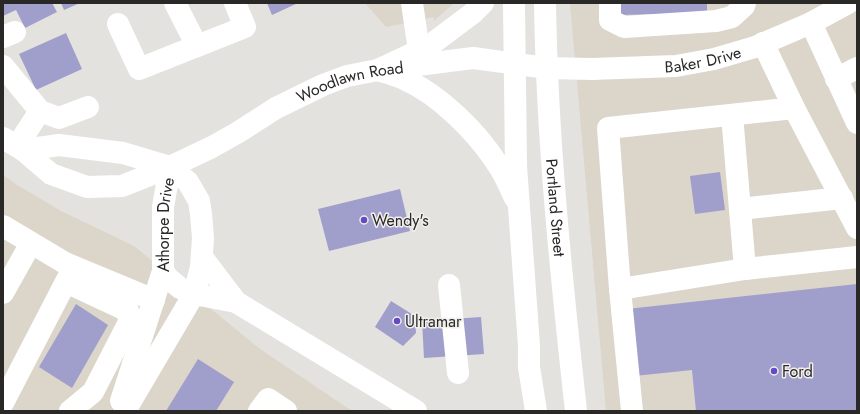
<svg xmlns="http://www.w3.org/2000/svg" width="860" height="414" font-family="Jost,sans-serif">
	<rect width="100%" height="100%" fill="#e4e2de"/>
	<path fill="#dbd5ca" d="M 365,3 L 454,3 L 434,21 L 434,17 L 386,27 Z
		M 570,3 L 857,3 L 857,411 L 606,411 Z
		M 3,175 L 17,185 L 61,211 L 134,246 L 260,349 L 352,411 L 3,411 Z"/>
	<path fill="#a09ecb" d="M 3,3 L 52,3 L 57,12 L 25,28 L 16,10 L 3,16 Z
		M 61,3 L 80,3 L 64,10 Z
		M 267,3 L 298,3 L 272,15 Z
		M 617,3 L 707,3 L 707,13 L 617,15 Z
		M 66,33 L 82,69 L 36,90 L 19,54 Z
		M 720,172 L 725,210 L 695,214 L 690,176 Z
		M 400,189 L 410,231 L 329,251 L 318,209 Z
		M 857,284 L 857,411 L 696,411 L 692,370 L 634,376 L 627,309 Z
		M 391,301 L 415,316 L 416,333 L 403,346 L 375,327 Z
		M 76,304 L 108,325 L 72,388 L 39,367 Z
		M 481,317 L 484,354 L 424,358 L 422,321 Z
		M 198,359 L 234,382 L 216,411 L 166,411 Z"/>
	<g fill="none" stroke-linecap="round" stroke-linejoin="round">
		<g stroke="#fff" stroke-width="22">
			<path d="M 175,3 L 197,46"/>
			<path d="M 412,3 L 419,51"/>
			<path d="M 610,3 L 610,20 L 624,27 L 716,21 L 732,17 L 744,6 L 745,3"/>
			<path d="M 811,23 L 857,123"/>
			<path d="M 118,24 L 139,69 L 245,27 L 235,3"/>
			<path d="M 3,37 L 15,32"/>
			<path d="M 3,66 L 40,111 L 59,118 L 88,107"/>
			<path d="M 836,79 L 857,68"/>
			<path d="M 794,108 L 857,228"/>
			<path d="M 732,115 L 745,269"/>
			<path id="s1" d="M 3,138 L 23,150 L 51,174 L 87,187 L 122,186 L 170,167 L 212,147 L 237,133 L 276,108 L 323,85 L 347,76 L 378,70 L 473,58 L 547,68 L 592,69 L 676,66 L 714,59 L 755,47 L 811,23 L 848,3"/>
			<path d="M 17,146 L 40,111"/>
			<path d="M 23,150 L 59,145 L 123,153 L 170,167 L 188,182 L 199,201 L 201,214 L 203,238 L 201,267 L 194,294 L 125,411"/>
			<path d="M 740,209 L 842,198"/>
			<path d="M 3,226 L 65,263 L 154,300"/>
			<path d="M 202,257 L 236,302"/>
			<path d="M 163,271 L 169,279 L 180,288 L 194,294 L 236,302 L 416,411"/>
			<path d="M 66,282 L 128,311 L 129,322 L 93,392 L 70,411"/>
			<path d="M 449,285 L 458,373"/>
			<path d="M 620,289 L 745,269 L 857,257"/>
			<path d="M 3,293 L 31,243"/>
			<path id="s2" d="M 121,401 L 163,271 L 163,207 L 170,167"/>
			<path d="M 3,403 L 72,270"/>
			<path d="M 259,411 L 268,399 L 286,411"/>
			<path d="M 632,411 L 620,289 L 608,128 L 794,108 L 763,43"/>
		</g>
		<g stroke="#fff" stroke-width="22">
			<path d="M 514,3 L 516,166 L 529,346 L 529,367 L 536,411"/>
			<path id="s3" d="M 545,3 C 547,139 561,275 576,411"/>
			<path d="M 378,70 C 387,73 396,75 404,79 C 440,95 477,132 498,165 C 505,175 509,186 515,198"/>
			<path d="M 378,70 L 429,46 L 473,13 L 483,3"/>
		</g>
	</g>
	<g fill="#634bc4" stroke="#f1efeb" stroke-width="1.5">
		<circle cx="364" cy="220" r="4"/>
		<circle cx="397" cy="321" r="4"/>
		<circle cx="774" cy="371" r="4"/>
	</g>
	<g text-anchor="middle" stroke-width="3" stroke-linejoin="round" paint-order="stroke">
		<g font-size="16" fill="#292827" stroke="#f1efeb">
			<text dy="6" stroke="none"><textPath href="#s1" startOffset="743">Baker Drive</textPath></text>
			<text dy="6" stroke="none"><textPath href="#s1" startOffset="386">Woodlawn Road</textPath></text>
			<text dy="6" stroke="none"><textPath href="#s3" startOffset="205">Portland Street</textPath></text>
			<text dy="6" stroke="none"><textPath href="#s2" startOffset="183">Athorpe Drive</textPath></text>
		</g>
		<g font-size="16" fill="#292827" stroke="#f1efeb" text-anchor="start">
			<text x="372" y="226">Wendy's</text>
			<text x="405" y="327">Ultramar</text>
			<text x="782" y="377">Ford</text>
		</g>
	</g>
	<rect width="860" height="414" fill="none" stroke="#292827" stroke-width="8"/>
</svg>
